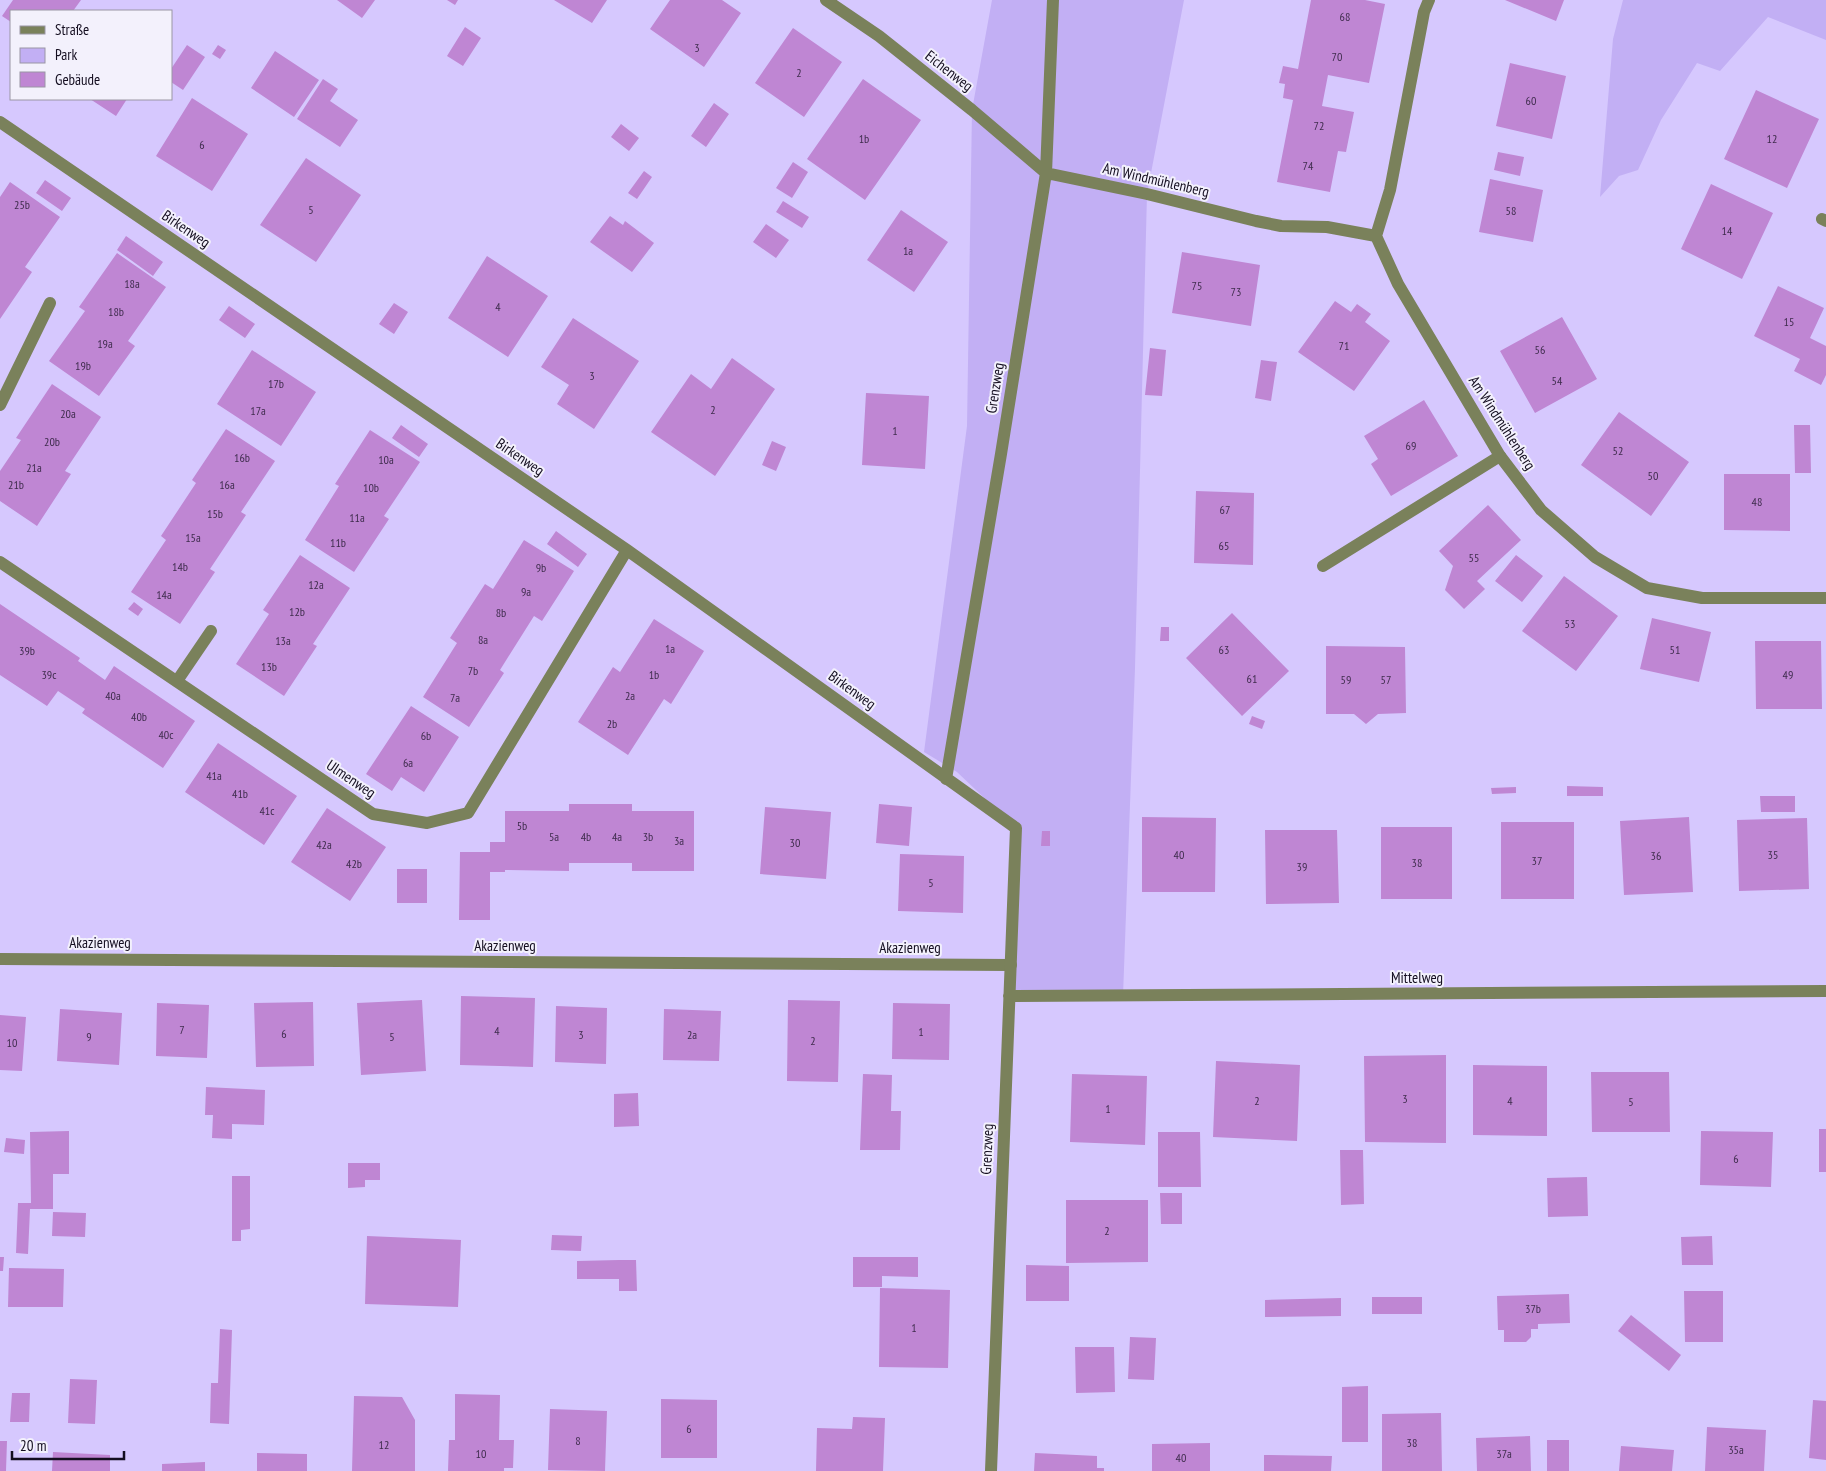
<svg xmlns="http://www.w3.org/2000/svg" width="1826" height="1471" font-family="'PT Sans Narrow',sans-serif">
	<rect width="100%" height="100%" fill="#d6c8fe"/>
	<path fill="#c2aff4" d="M 992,0 L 1184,0 L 1147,194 L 1135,668 L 1123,996 L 1009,996 L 1016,828 L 957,772 L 924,752 L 967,426 L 972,110 Z
		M 1623,0 L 1826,0 L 1826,40 L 1768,17 L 1720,71 L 1697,63 L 1661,120 L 1638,170 L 1619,176 L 1600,197 L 1613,39 Z"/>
	<path fill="#bf86d3" d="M 13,0 L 81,0 L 73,11 L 11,11 L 11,22 L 2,16 Z
		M 337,0 L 375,0 L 362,18 Z
		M 447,0 L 458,0 L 455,5 Z
		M 554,0 L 607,0 L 592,23 Z
		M 670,0 L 722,0 L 741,13 L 704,67 L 650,29 Z
		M 1311,0 L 1365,0 L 1385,4 L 1369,83 L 1328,75 L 1322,106 L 1354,112 L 1346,152 L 1338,151 L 1330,192 L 1277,182 L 1293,100 L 1283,98 L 1285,84 L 1279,83 L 1283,66 L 1298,69 Z
		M 1505,0 L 1564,0 L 1556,21 Z
		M 465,27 L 481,38 L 463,66 L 447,56 Z
		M 793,28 L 842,62 L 804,117 L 755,83 Z
		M 187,45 L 205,57 L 183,90 L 171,82 L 171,69 Z
		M 218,45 L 226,50 L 220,59 L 212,54 Z
		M 275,51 L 319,80 L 294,117 L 251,88 Z
		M 1510,63 L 1566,76 L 1552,139 L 1496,126 Z
		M 323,79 L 338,89 L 330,101 L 358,120 L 340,147 L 297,119 Z
		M 863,79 L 921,120 L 865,200 L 807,159 Z
		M 1756,90 L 1819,119 L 1787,188 L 1724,159 Z
		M 192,98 L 248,134 L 212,191 L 156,156 Z
		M 90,99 L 127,99 L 116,116 Z
		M 714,103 L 729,114 L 706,147 L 691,136 Z
		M 621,124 L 639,138 L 629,151 L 611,137 Z
		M 1498,152 L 1524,157 L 1520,176 L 1494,170 Z
		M 306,158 L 361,195 L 316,262 L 260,225 Z
		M 793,162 L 808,172 L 792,198 L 776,188 Z
		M 644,171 L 652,177 L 637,199 L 628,193 Z
		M 1490,179 L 1543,190 L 1533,242 L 1479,232 Z
		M 45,180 L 71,198 L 62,211 L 36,193 Z
		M 10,182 L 60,217 L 25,267 L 32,272 L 0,319 L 0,197 Z
		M 1711,184 L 1773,213 L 1742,279 L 1681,249 Z
		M 783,201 L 809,217 L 802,228 L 776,212 Z
		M 901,210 L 948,242 L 914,292 L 867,260 Z
		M 610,216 L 623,225 L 625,221 L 654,243 L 632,272 L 590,242 Z
		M 766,224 L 789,240 L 776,258 L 753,242 Z
		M 126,236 L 163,262 L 153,276 L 117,250 Z
		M 1182,252 L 1260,265 L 1251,326 L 1172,313 Z
		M 117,253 L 166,287 L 128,341 L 135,346 L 99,396 L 49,361 L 85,311 L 79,307 Z
		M 487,256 L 548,296 L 508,357 L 448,318 Z
		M 1778,286 L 1824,308 L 1810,338 L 1826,346 L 1826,375 L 1821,385 L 1794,371 L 1800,359 L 1754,336 Z
		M 1335,301 L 1351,312 L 1357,304 L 1371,314 L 1365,322 L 1390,341 L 1354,391 L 1298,352 Z
		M 394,303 L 408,312 L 394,334 L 379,324 Z
		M 229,306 L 255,324 L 245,338 L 219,320 Z
		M 1562,317 L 1597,379 L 1535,413 L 1500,351 Z
		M 573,318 L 639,361 L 594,429 L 557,404 L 569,385 L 541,367 Z
		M 1150,348 L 1166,350 L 1162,396 L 1145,395 Z
		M 252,350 L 316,392 L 281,446 L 217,404 Z
		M 732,358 L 775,389 L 715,476 L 651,432 L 691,374 L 711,389 Z
		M 1261,360 L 1277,362 L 1271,401 L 1255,398 Z
		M 52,384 L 101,417 L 65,471 L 71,474 L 37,526 L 0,501 L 0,471 L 21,440 L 16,438 Z
		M 866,393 L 929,396 L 925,469 L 862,465 Z
		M 1424,400 L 1458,456 L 1391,496 L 1371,464 L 1378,459 L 1364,436 Z
		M 1619,412 L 1689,462 L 1651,516 L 1581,465 Z
		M 401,425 L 428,444 L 419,457 L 392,438 Z
		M 1794,425 L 1810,425 L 1811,473 L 1795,473 Z
		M 226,429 L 275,461 L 241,512 L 246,515 L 210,569 L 215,572 L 180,624 L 131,592 L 166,540 L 161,536 L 196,483 L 192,480 Z
		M 370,430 L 420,462 L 384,516 L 389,519 L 354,572 L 305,540 L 339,486 L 335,484 Z
		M 772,441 L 786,447 L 776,471 L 762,465 Z
		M 1724,474 L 1790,474 L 1790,531 L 1724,530 Z
		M 1196,491 L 1254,493 L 1253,565 L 1194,563 Z
		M 1488,505 L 1521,540 L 1477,581 L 1485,589 L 1464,609 L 1445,590 L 1453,566 L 1439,551 Z
		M 556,531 L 587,554 L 578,567 L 547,544 Z
		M 524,540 L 574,571 L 542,621 L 534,616 L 500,670 L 504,673 L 469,727 L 423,697 L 457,643 L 450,638 L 485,584 L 493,589 Z
		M 300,555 L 350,588 L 313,644 L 317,646 L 284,696 L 236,664 L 269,614 L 263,610 Z
		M 1516,555 L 1543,576 L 1522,602 L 1495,581 Z
		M 1564,576 L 1618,616 L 1576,671 L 1522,631 Z
		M 134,602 L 143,609 L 138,616 L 128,609 Z
		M 0,604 L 80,658 L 78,661 L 105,680 L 114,666 L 195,721 L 163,768 L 82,713 L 85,709 L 58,691 L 47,706 L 0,675 Z
		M 1232,613 L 1289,671 L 1242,716 L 1186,658 Z
		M 1652,618 L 1711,632 L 1699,682 L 1640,669 Z
		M 654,619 L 704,651 L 671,704 L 664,699 L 628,755 L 578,722 L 613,667 L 620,672 Z
		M 1161,627 L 1169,627 L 1169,641 L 1160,641 Z
		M 1755,641 L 1821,641 L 1822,709 L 1756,709 Z
		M 1326,646 L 1405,647 L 1406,713 L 1378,714 L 1366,724 L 1354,714 L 1326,714 Z
		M 411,706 L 459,737 L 424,792 L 401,777 L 392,791 L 366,774 Z
		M 1252,716 L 1265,721 L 1262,729 L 1249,724 Z
		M 218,743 L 297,796 L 264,845 L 185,792 Z
		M 1567,786 L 1603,787 L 1603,796 L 1567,796 Z
		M 1516,787 L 1516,793 L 1492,794 L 1491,788 Z
		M 1760,796 L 1795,796 L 1795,812 L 1761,812 Z
		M 569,804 L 632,804 L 632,811 L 694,811 L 694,871 L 632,871 L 632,863 L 569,863 L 569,871 L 505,870 L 505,872 L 490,872 L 490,920 L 459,920 L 460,852 L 490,852 L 490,842 L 505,842 L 505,811 L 569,811 Z
		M 879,804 L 912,807 L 909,846 L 876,843 Z
		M 765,807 L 831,812 L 826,879 L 760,874 Z
		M 327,808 L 386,847 L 350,901 L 291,862 Z
		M 1142,817 L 1216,818 L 1215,892 L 1142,892 Z
		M 1689,817 L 1693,892 L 1624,895 L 1620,821 Z
		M 1807,818 L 1809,889 L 1739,891 L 1737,820 Z
		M 1501,822 L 1574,822 L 1574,899 L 1501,899 Z
		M 1381,827 L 1452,827 L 1452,899 L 1381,899 Z
		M 1265,830 L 1337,830 L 1339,903 L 1266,904 Z
		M 1042,831 L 1050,831 L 1050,846 L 1041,846 Z
		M 900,854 L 964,856 L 963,913 L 898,911 Z
		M 397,869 L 427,869 L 427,903 L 397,903 Z
		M 461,996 L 535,998 L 533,1067 L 460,1065 Z
		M 422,1000 L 426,1071 L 361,1075 L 357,1003 Z
		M 788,1000 L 840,1001 L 838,1082 L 787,1081 Z
		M 313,1002 L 314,1066 L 256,1067 L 254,1003 Z
		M 157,1003 L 209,1005 L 207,1058 L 156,1056 Z
		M 893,1003 L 950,1004 L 949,1060 L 892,1059 Z
		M 556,1006 L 607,1008 L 606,1064 L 555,1062 Z
		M 60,1009 L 122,1013 L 119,1065 L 57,1061 Z
		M 664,1009 L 721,1011 L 719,1061 L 663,1060 Z
		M 0,1015 L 26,1017 L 22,1071 L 0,1070 Z
		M 1446,1055 L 1446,1143 L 1365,1142 L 1364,1056 Z
		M 1216,1061 L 1300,1065 L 1297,1141 L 1213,1137 Z
		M 1473,1065 L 1547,1066 L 1547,1136 L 1473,1135 Z
		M 1591,1072 L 1669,1072 L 1670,1132 L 1592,1132 Z
		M 863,1074 L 892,1075 L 891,1111 L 901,1111 L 900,1150 L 860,1150 Z
		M 1072,1074 L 1147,1076 L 1145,1145 L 1070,1142 Z
		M 206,1087 L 265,1090 L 264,1125 L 232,1124 L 232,1139 L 212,1138 L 213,1115 L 205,1115 Z
		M 638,1093 L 639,1126 L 614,1127 L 614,1094 Z
		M 1819,1129 L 1826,1129 L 1826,1172 L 1819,1172 Z
		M 69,1131 L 69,1174 L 53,1174 L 53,1209 L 30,1209 L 28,1254 L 16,1253 L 18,1203 L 31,1203 L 30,1132 Z
		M 1701,1131 L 1773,1132 L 1771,1187 L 1700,1185 Z
		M 1158,1132 L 1200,1132 L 1201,1187 L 1158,1187 Z
		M 6,1138 L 25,1140 L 24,1154 L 4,1152 Z
		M 1340,1150 L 1363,1150 L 1364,1204 L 1341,1205 Z
		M 348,1163 L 380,1163 L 380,1180 L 365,1180 L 365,1187 L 348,1188 Z
		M 232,1176 L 250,1176 L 250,1229 L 241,1230 L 241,1241 L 232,1241 Z
		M 1587,1177 L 1588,1216 L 1548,1217 L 1547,1178 Z
		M 1160,1193 L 1182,1193 L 1182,1224 L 1161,1224 Z
		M 1066,1200 L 1148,1200 L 1148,1262 L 1066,1263 Z
		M 53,1212 L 86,1213 L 85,1237 L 52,1236 Z
		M 552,1235 L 582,1236 L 581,1251 L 551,1250 Z
		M 367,1236 L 461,1240 L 458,1307 L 365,1304 Z
		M 1712,1236 L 1713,1265 L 1682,1265 L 1681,1237 Z
		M 0,1257 L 4,1257 L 3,1271 L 0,1271 Z
		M 853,1257 L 918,1257 L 918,1277 L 882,1276 L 882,1287 L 853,1287 Z
		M 619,1260 L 636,1260 L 637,1291 L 619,1291 L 619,1279 L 577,1279 L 577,1261 Z
		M 1026,1265 L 1069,1266 L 1069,1301 L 1026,1301 Z
		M 9,1268 L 64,1269 L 63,1307 L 8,1307 Z
		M 880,1288 L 950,1290 L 948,1368 L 879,1367 Z
		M 1684,1291 L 1723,1291 L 1723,1342 L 1685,1342 Z
		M 1569,1294 L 1570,1323 L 1538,1324 L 1538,1329 L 1531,1329 L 1531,1337 L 1526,1342 L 1504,1342 L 1504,1330 L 1498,1330 L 1497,1296 Z
		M 1372,1297 L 1422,1297 L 1422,1314 L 1372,1314 Z
		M 1341,1298 L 1341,1316 L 1265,1317 L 1265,1300 Z
		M 1631,1315 L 1681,1355 L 1669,1371 L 1618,1331 Z
		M 220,1329 L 232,1330 L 229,1424 L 210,1423 L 211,1383 L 218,1383 Z
		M 1130,1337 L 1156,1338 L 1154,1380 L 1128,1379 Z
		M 1075,1347 L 1114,1347 L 1115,1392 L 1076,1393 Z
		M 70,1379 L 97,1380 L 95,1424 L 68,1423 Z
		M 1368,1386 L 1368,1442 L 1342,1442 L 1342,1387 Z
		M 12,1393 L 30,1393 L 29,1422 L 10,1422 Z
		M 455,1394 L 500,1395 L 499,1440 L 514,1440 L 513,1468 L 504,1468 L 504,1471 L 448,1471 L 449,1440 L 455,1440 Z
		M 354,1396 L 402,1397 L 415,1420 L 415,1471 L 352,1471 Z
		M 661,1399 L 717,1400 L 717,1458 L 661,1458 Z
		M 1813,1400 L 1826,1401 L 1826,1460 L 1809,1458 Z
		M 550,1409 L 607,1411 L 605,1471 L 548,1470 Z
		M 1441,1413 L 1442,1471 L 1382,1471 L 1382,1414 Z
		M 853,1417 L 885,1418 L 883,1471 L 816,1471 L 817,1428 L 852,1429 Z
		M 1707,1427 L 1766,1430 L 1764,1471 L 1705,1471 Z
		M 1530,1436 L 1531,1471 L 1477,1471 L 1476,1438 Z
		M 1547,1440 L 1569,1440 L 1569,1471 L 1547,1471 Z
		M 0,1441 L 7,1441 L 6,1471 L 0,1471 Z
		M 1210,1443 L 1210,1471 L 1152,1471 L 1152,1444 Z
		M 1621,1446 L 1674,1450 L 1672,1471 L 1619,1471 Z
		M 53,1452 L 110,1455 L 110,1471 L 52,1471 Z
		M 257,1453 L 307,1454 L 307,1471 L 257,1471 Z
		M 1035,1453 L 1097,1456 L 1097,1468 L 1104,1468 L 1104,1471 L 1034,1471 Z
		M 1264,1455 L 1332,1456 L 1331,1471 L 1264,1471 Z
		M 205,1462 L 205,1471 L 162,1471 L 162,1464 Z"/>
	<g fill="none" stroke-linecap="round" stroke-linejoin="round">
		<path stroke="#7a815b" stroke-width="12" d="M 0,405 L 50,303
			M 1323,566 L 1500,456
			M 177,681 L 211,631
			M 0,959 L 1011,965"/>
		<path stroke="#7a815b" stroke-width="12" d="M 826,0 L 879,36 L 972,110 L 1046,173 L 1147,194 L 1256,221 L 1281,226 L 1327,227 L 1376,236 L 1398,284 L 1500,456 L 1541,510 L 1595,557 L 1647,588 L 1702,598 L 1826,598
			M 0,122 L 627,550 L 1016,828 L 991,1471
			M 1822,219 L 1826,221
			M 1376,236 L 1390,190 L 1424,12 L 1429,0
			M 0,562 L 373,814 L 427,823 L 468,813 L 627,550
			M 946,779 L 1001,454 L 1046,173 L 1053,0
			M 1009,996 L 1826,991"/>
	</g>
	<g text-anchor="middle" stroke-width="4" stroke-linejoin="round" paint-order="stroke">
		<g font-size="12" fill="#3f2c4d">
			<text x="1345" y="21">68</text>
			<text x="697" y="52">3</text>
			<text x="1337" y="61">70</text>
			<text x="799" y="77">2</text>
			<text x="1531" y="105">60</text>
			<text x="1319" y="130">72</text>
			<text x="864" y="143">1b</text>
			<text x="1772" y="143">12</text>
			<text x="202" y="149">6</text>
			<text x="1308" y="170">74</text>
			<text x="22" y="209">25b</text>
			<text x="311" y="214">5</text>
			<text x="1511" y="215">58</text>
			<text x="1727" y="235">14</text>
			<text x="908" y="255">1a</text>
			<text x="132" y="288">18a</text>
			<text x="1197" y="290">75</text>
			<text x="1236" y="296">73</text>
			<text x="498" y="311">4</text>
			<text x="116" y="316">18b</text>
			<text x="1789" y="326">15</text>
			<text x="105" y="348">19a</text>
			<text x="1344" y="350">71</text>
			<text x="1540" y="354">56</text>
			<text x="83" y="370">19b</text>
			<text x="592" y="380">3</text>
			<text x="1557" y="385">54</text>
			<text x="276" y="388">17b</text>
			<text x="713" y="414">2</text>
			<text x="258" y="415">17a</text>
			<text x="68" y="418">20a</text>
			<text x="895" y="435">1</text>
			<text x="52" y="446">20b</text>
			<text x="1411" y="450">69</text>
			<text x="1618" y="455">52</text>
			<text x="242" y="462">16b</text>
			<text x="386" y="464">10a</text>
			<text x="34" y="472">21a</text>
			<text x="1653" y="480">50</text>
			<text x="16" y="489">21b</text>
			<text x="227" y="489">16a</text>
			<text x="371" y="492">10b</text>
			<text x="1757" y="506">48</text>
			<text x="1225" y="514">67</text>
			<text x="215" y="518">15b</text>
			<text x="357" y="522">11a</text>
			<text x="193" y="542">15a</text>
			<text x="338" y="547">11b</text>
			<text x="1224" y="550">65</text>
			<text x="1474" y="562">55</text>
			<text x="180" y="571">14b</text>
			<text x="541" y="572">9b</text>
			<text x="316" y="589">12a</text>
			<text x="526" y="596">9a</text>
			<text x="164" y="599">14a</text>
			<text x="297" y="616">12b</text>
			<text x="501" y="617">8b</text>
			<text x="1570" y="628">53</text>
			<text x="483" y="644">8a</text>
			<text x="283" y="645">13a</text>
			<text x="670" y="653">1a</text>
			<text x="1224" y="654">63</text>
			<text x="1675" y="654">51</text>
			<text x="27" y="655">39b</text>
			<text x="269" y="671">13b</text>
			<text x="473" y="675">7b</text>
			<text x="49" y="679">39c</text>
			<text x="654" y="679">1b</text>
			<text x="1788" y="679">49</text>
			<text x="1252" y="683">61</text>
			<text x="1346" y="684">59</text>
			<text x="1386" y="684">57</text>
			<text x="113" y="700">40a</text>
			<text x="630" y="700">2a</text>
			<text x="455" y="702">7a</text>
			<text x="139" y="721">40b</text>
			<text x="612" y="728">2b</text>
			<text x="166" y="739">40c</text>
			<text x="426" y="740">6b</text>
			<text x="408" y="767">6a</text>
			<text x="214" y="780">41a</text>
			<text x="240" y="798">41b</text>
			<text x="267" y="815">41c</text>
			<text x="522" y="830">5b</text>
			<text x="554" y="841">5a</text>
			<text x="586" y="841">4b</text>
			<text x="617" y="841">4a</text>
			<text x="648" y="841">3b</text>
			<text x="679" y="845">3a</text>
			<text x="795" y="847">30</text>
			<text x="324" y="849">42a</text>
			<text x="1179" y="859">40</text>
			<text x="1773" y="859">35</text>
			<text x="1656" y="860">36</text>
			<text x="1537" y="865">37</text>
			<text x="1417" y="867">38</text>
			<text x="354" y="868">42b</text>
			<text x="1302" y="871">39</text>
			<text x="931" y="887">5</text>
			<text x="182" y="1034">7</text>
			<text x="497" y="1035">4</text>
			<text x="921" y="1036">1</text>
			<text x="284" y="1038">6</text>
			<text x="581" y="1039">3</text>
			<text x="692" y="1039">2a</text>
			<text x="89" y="1041">9</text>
			<text x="392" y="1041">5</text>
			<text x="813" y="1045">2</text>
			<text x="12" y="1047">10</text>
			<text x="1405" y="1103">3</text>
			<text x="1257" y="1105">2</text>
			<text x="1510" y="1105">4</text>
			<text x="1631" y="1106">5</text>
			<text x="1108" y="1113">1</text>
			<text x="1736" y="1163">6</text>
			<text x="1107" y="1235">2</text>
			<text x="1533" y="1313">37b</text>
			<text x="914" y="1332">1</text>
			<text x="689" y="1433">6</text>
			<text x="578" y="1445">8</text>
			<text x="1412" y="1447">38</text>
			<text x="384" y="1449">12</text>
			<text x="1736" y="1454">35a</text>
			<text x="481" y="1458">10</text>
			<text x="1504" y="1458">37a</text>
			<text x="1181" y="1462">40</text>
		</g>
		<g font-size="15" fill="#140e20" stroke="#f3f1fc">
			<text transform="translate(949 71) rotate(38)" y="5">Eichenweg</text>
			<text transform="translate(1156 180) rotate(13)" y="5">Am Windmühlenberg</text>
			<text transform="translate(186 229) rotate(34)" y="5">Birkenweg</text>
			<text transform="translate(995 388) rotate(-81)" y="5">Grenzweg</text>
			<text transform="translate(1502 423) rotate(57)" y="5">Am Windmühlenberg</text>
			<text transform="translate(520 457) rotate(34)" y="5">Birkenweg</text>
			<text transform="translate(852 690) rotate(36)" y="5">Birkenweg</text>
			<text transform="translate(351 779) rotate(34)" y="5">Ulmenweg</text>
			<text x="100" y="948">Akazienweg</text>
			<text x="505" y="951">Akazienweg</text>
			<text x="910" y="953">Akazienweg</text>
			<text x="1417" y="983">Mittelweg</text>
			<text transform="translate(987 1149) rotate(-88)" y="5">Grenzweg</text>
		</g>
	</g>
	<rect x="10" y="10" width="162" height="90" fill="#f3f1fc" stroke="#9a96a4"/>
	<rect x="20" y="26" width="25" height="8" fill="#7a815b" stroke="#9a96a4"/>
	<text x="55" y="35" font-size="15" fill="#140e20">Straße</text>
	<rect x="20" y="48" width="25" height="15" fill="#c2aff4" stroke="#9a96a4"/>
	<text x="55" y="60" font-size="15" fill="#140e20">Park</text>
	<rect x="20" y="72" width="25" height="15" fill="#bf86d3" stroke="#9a96a4"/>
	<text x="55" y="85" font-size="15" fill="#140e20">Gebäude</text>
	<path d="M12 1451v8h112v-8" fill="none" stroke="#140e20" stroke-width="2.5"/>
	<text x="20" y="1451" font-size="15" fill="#140e20" stroke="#f3f1fc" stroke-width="4" paint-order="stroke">20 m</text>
</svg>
